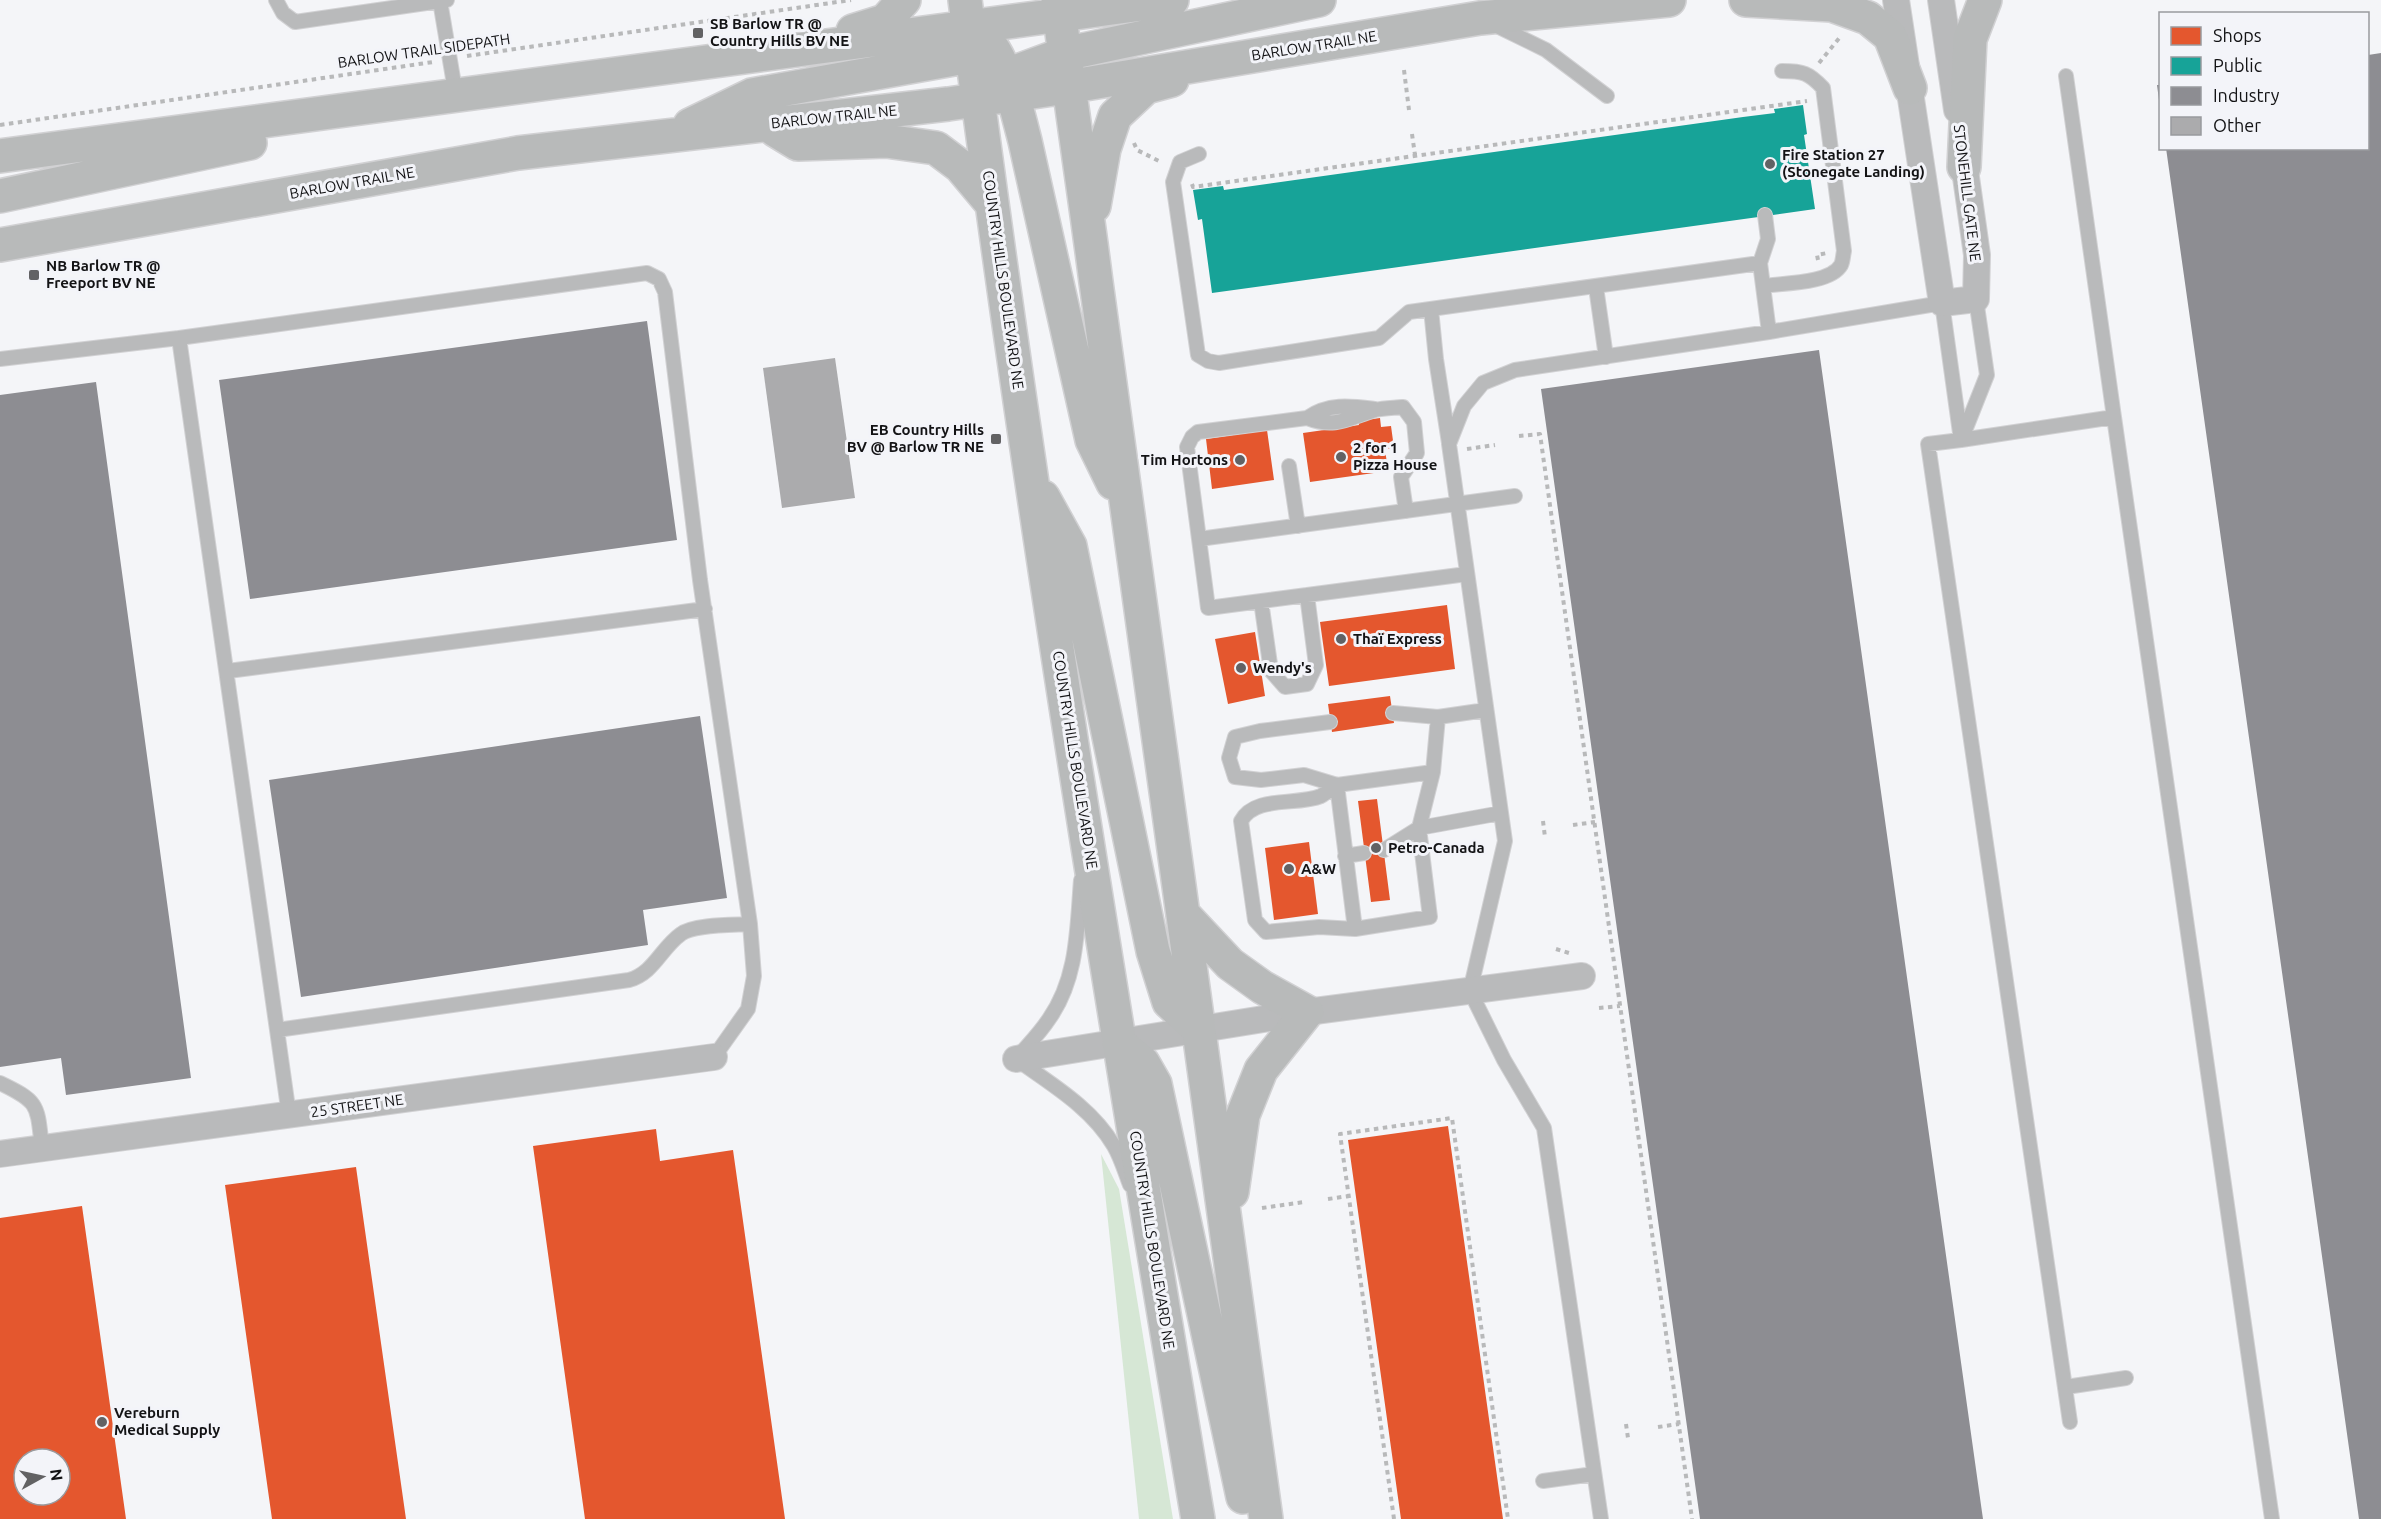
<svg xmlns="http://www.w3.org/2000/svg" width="2381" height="1519" font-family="Ubuntu,sans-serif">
	<rect width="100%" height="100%" fill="#f4f5f8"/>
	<path fill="#d6e7d5" d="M 1101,1154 L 1119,1189 L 1173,1519 L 1139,1519 Z"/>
	<path fill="#e4572e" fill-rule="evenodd" d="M 1380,418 L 1381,427 L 1391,426 L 1394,448 L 1385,449 L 1388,471 L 1310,482 L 1303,433 L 1359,425 L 1358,421 Z
		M 1267,430 L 1274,480 L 1212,489 L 1206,439 Z
		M 1447,605 L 1455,669 L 1329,686 L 1320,622 Z
		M 1255,632 L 1265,696 L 1228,704 L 1215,639 Z
		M 1390,696 L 1394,723 L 1332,732 L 1328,704 Z
		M 1377,799 L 1390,900 L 1371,902 L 1358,801 Z
		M 1309,842 L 1318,914 L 1274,920 L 1265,848 Z
		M 1448,1126 L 1503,1519 L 1401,1519 L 1348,1140 Z
		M 656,1129 L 660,1161 L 733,1150 L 785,1519 L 585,1519 L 533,1146 Z
		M 356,1167 L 406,1519 L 272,1519 L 225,1185 Z
		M 82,1206 L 126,1519 L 0,1519 L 0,1218 ZM 24,1459 L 60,1459 L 60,1495 L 24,1495 Z"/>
	<path fill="#17a398" d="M 1803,105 L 1807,134 L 1804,135 L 1815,209 L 1212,293 L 1202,219 L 1198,220 L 1193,190 L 1223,186 L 1224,190 L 1743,117 L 1775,113 L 1774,109 Z"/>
	<path fill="#8d8d92" d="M 2381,53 L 2381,1519 L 2359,1519 L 2166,148 L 2368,148 L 2368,55 Z
		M 2157,85 L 2160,85 L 2160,100 L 2159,100 Z
		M 647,321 L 677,540 L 250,599 L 219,380 Z
		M 1819,350 L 1982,1512 L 1983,1519 L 1700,1519 L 1541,389 Z
		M 96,382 L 191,1078 L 66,1095 L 61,1058 L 0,1067 L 0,395 Z
		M 700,716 L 727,898 L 643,910 L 648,945 L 301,997 L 269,780 Z"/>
	<path fill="#ababad" d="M 835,358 L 855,498 L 782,508 L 763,368 Z"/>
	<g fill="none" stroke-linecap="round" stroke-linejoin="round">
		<defs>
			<path id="lane" d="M 276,0 L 283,13 L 295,22 L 447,0
				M 440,1 L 456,96
				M 1493,24 L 1546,50 L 1607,96
				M 2066,76 L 2114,417
				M 1199,154 L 1180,162 L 1173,182 L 1198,355 L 1208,361 L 1219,363 L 1379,338 L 1409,312 L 1760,263
				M 1765,215 L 1768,239 L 1760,263 L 1769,332
				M 1763,286 C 1782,283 1830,284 1841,265 C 1843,261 1843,255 1844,251 L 1823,88 C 1809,73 1803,71 1782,71
				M 1596,287 L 1606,357
				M 1431,309 L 1436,359 L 1449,443
				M 179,338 L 277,1030
				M 0,359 L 179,338 L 647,273 L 659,279 L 665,292 L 700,580 L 750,924 L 754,976 L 748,1009 L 714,1057
				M 1307,418 C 1329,403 1350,406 1375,409
				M 1962,438 L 1987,375 L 1976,299
				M 1961,440 L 2114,417 L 2272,1519
				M 1289,466 L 1298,526
				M 1199,539 L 1187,447 L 1192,437 L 1198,432 L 1307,418 C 1335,429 1349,418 1375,410 C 1384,408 1394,408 1403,407 L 1414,422 L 1417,453 L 1401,477 L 1406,511
				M 1467,574 L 1208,608 L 1199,539 L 1515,496
				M 1261,601 L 1271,671 L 1285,687 L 1307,684 L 1316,665 L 1307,595
				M 228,671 L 705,609
				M 1393,713 L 1438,717
				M 1330,722 L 1260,731 L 1235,737 L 1229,758 L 1235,777 L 1261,780 L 1304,775 L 1337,785
				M 1433,772 L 1419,828 L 1430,917 L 1355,929 L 1337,785 L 1433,772 L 1438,717 L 1486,710
				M 1337,785 C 1332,788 1326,793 1321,796 C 1297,806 1255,795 1241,821 L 1255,920 L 1266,932 L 1319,927 L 1355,929
				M 1384,850 L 1419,828 L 1501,813
				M 1345,856 L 1364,853
				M 1081,880 C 1077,928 1078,978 1049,1019 C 1040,1033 1027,1046 1016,1059 C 1051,1084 1092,1108 1114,1146 C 1121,1158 1125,1172 1130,1185
				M 0,1083 C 40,1102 37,1105 42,1148
				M 289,1115 L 277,1030 L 629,980 C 654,973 661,948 681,934 C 694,924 733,925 750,924
				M 2066,1387 L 2126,1378
				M 1543,1481 L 1594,1474
				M 1601,1519 L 1544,1128 L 1504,1060 L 1470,991 L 1505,841 L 1449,444 L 1464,406 L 1483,383 L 1515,370 L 1769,332 L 1942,303 L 1961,440 L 1928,444 L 2070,1422"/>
			<path id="street" d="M 1896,0 L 1942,303 L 1976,299 L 1977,255 L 1962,149
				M 1941,0 L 1957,110
				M 1016,1059 L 1307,1012 L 1582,976
				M 0,1154 L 714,1057"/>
			<path id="secondary" d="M 965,0 C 1030,508 1114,1014 1198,1519
				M 1058,0 C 1069,94 1084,188 1096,282 C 1149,695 1209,1107 1266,1519
				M 1746,0 L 1832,5 L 1868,18 L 1890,36 L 1910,88
				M 968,27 C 974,31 981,36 987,41 C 1006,61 1018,114 1025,141 L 1092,440 L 1113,483
				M 853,31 L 885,21 L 904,0
				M 988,90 L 1004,76 L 1064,54 L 1319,0
				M 690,125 L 752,95 L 993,52
				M 775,130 L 798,144 L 886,141 L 936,148 L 960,166 L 991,203
				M 0,156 L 1172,0
				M 1964,167 L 1970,39 L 1985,0
				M 0,196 L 250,143
				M 1094,206 L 1104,149 L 1115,116 L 1146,87 L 1172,80
				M 0,245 L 518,153 L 948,104 L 1067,87 L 1480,18 L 1669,0
				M 1043,497 L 1070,546 L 1153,951 L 1169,1002 L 1199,1030
				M 1183,914 L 1230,964 L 1262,987 L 1307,1012 L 1261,1070 L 1243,1115 L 1232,1192
				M 1119,1043 L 1143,1063 L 1155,1084 L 1243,1497"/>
		</defs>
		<use href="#lane" stroke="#d1d1d3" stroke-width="16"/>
		<use href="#street" stroke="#d1d1d3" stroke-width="28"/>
		<use href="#secondary" stroke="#d1d1d3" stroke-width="36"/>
		<path stroke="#b8b9ba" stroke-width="4" stroke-dasharray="4.5 4.5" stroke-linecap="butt" d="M 467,56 L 851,0
			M 1819,63 L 1841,36
			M 1404,70 L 1409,110
			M 0,125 L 433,62
			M 1412,134 L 1415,155
			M 1134,143 L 1137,150 L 1161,162
			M 1192,184 L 1193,187 L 1807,101
			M 1818,260 L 1817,255 L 1827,253
			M 1519,436 L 1540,434 L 1692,1519
			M 1467,449 L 1495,445
			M 1543,821 L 1545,837
			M 1573,825 L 1595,822
			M 1556,949 L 1569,953
			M 1599,1008 L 1620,1006
			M 1328,1199 L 1349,1196
			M 1262,1208 L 1304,1202
			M 1626,1424 L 1628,1438
			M 1658,1427 L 1679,1424
			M 1394,1519 L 1340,1134 L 1452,1118 L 1508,1519"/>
		<use href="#lane" stroke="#b9babb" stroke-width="14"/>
		<use href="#street" stroke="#b9babb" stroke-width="26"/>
		<use href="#secondary" stroke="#b8baba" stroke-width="33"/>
	</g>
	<g fill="#626264" stroke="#f3f4f9" stroke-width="2">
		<rect x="692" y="27" width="12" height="12" rx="3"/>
		<circle cx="1770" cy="164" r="6"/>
		<rect x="28" y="269" width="12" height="12" rx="3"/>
		<rect x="990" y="433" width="12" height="12" rx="3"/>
		<circle cx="1341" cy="457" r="6"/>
		<circle cx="1240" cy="460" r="6"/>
		<circle cx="1341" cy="639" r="6"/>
		<circle cx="1241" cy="668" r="6"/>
		<circle cx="1376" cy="848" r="6"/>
		<circle cx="1289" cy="869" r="6"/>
		<circle cx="102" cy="1422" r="6"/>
	</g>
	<g text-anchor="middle" stroke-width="6" stroke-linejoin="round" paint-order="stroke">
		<g font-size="15" font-weight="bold" fill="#131315" stroke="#f3f4f9" text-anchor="start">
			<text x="710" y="29">SB Barlow TR @<tspan x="710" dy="17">Country Hills BV NE</tspan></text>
			<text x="1782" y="160">Fire Station 27<tspan x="1782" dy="17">(Stonegate Landing)</tspan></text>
			<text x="46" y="271">NB Barlow TR @<tspan x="46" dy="17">Freeport BV NE</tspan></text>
			<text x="984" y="435" text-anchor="end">EB Country Hills<tspan x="984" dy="17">BV @ Barlow TR NE</tspan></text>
			<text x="1353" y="453">2 for 1<tspan x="1353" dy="17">Pizza House</tspan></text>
			<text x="1228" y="465" text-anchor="end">Tim Hortons</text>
			<text x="1353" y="644">Thaï Express</text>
			<text x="1253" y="673">Wendy's</text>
			<text x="1388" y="853">Petro-Canada</text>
			<text x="1301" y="874">A&amp;W</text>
			<text x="114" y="1418">Vereburn<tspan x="114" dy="17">Medical Supply</tspan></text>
		</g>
		<g font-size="15" fill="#131315" stroke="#f3f4f9">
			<text transform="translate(1314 46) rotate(-9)" y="5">BARLOW TRAIL NE</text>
			<text transform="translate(424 51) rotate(-8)" y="5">BARLOW TRAIL SIDEPATH</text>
			<text transform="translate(834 117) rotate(-6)" y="5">BARLOW TRAIL NE</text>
			<text transform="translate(352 183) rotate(-10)" y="5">BARLOW TRAIL NE</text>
			<text transform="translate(1967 193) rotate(83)" y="5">STONEHILL GATE NE</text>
			<text transform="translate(1003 280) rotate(82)" y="5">COUNTRY HILLS BOULEVARD NE</text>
			<text transform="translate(1075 760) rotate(81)" y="5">COUNTRY HILLS BOULEVARD NE</text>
			<text transform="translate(357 1106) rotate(-8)" y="5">25 STREET NE</text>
			<text transform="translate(1152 1240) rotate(81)" y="5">COUNTRY HILLS BOULEVARD NE</text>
		</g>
	</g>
	<rect x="2159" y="12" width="210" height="138" fill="#f3f4f9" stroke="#999a9e" stroke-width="1.5"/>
	<rect x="2171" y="27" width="30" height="18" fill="#e4572e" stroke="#999a9e" stroke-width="1.5"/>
	<text x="2213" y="42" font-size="18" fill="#131315">Shops</text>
	<rect x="2171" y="57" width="30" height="18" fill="#17a398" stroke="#999a9e" stroke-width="1.5"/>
	<text x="2213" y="72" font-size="18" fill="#131315">Public</text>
	<rect x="2171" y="87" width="30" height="18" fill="#8d8d92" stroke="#999a9e" stroke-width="1.5"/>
	<text x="2213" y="102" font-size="18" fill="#131315">Industry</text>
	<rect x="2171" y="117" width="30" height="18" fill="#ababad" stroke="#999a9e" stroke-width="1.5"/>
	<text x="2213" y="132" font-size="18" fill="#131315">Other</text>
	<g transform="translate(42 1477) rotate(82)"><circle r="28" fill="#f3f4f9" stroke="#999a9e" stroke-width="1.5"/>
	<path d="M0-4.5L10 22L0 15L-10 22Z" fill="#626264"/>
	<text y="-9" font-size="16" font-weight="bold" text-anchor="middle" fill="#131315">N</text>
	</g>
</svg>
